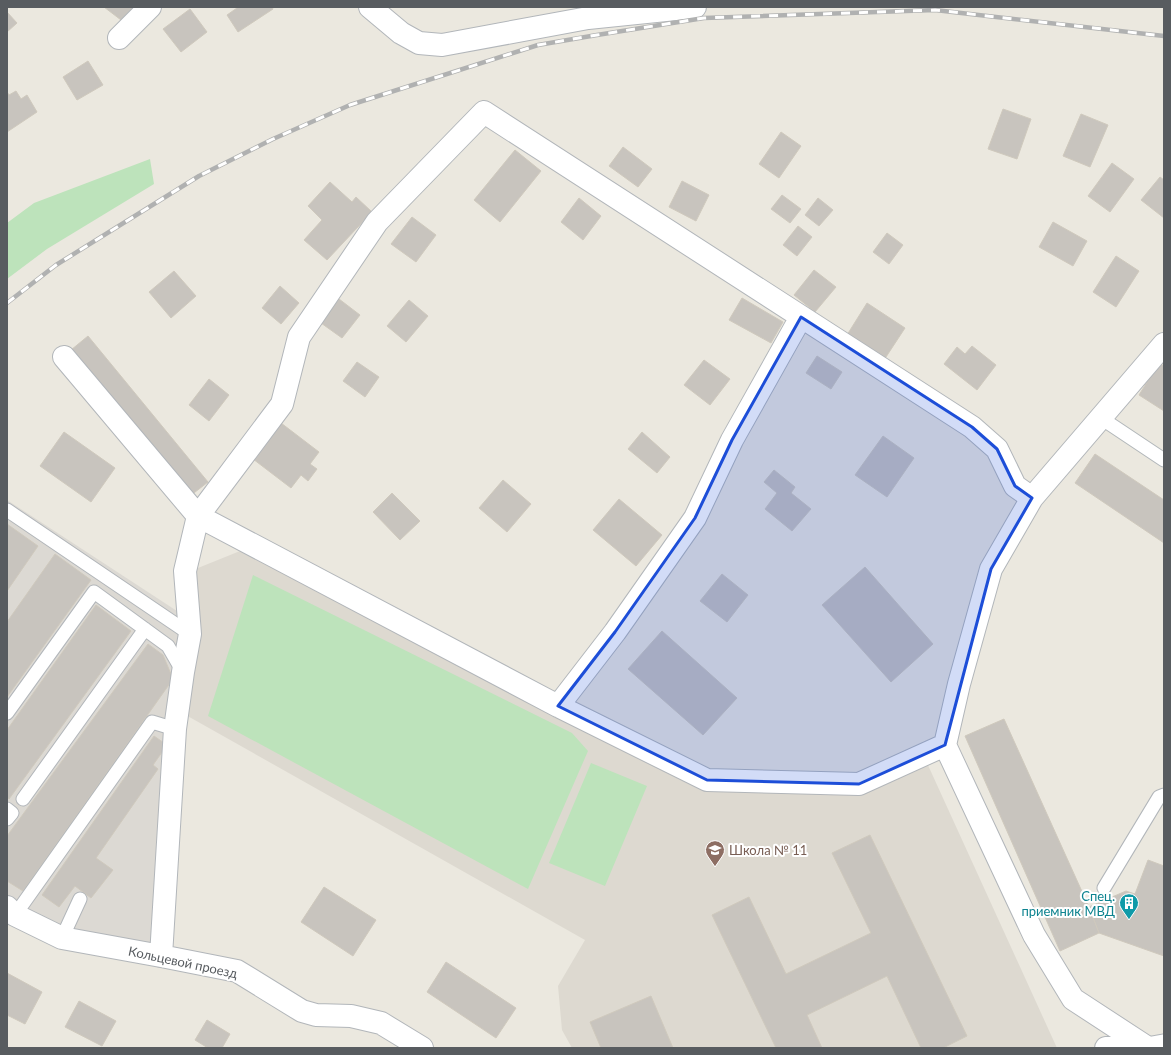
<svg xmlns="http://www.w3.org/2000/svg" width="1171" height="1055" font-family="Lato,sans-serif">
	<rect width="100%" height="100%" fill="#ebe8df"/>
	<path fill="#dcd9d3" d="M 7,500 L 180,613 L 182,631 L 153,947 L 64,932 L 7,899 Z"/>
	<path fill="#ddd9d0" d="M 245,549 L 703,791 L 858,793 L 927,763 L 1057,1048 L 572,1048 L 562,1030 L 558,986 L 585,940 L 184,714 L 193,570 Z"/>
	<path fill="#bde3bb" d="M 150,159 L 154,184 L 47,249 L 7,279 L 7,223 L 34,203 Z
		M 253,575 L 572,733 L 588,751 L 528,889 L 208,716 Z
		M 591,763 L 647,786 L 605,886 L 549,863 Z"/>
	<path fill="#c8c4be" stroke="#cfc9bd" d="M 104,7 L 138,7 L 125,23 Z
		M 236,7 L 272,7 L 273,9 L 238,32 L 227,15 L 237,8 Z
		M 190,9 L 207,32 L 181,52 L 163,29 Z
		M 7,12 L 17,23 L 7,32 Z
		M 88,61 L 103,85 L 77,100 L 63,77 Z
		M 16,91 L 21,99 L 27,95 L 37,112 L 7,132 L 7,92 L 9,95 Z
		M 1003,109 L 1031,119 L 1017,159 L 988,149 Z
		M 1081,114 L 1108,125 L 1090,167 L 1063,156 Z
		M 781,132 L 801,146 L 779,178 L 759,164 Z
		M 623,147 L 652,169 L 638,187 L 609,166 Z
		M 515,150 L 541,171 L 500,222 L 474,200 Z
		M 1112,163 L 1134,179 L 1110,212 L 1088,196 Z
		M 1160,177 L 1164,180 L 1164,218 L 1141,200 Z
		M 682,181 L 709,195 L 696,221 L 669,207 Z
		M 330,182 L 352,202 L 356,197 L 372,212 L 327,260 L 304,240 L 322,220 L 308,206 Z
		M 782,195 L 801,209 L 790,223 L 771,209 Z
		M 579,198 L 601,216 L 583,240 L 561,222 Z
		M 818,198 L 833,210 L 819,226 L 805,215 Z
		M 412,217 L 436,235 L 416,262 L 391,244 Z
		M 1053,222 L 1087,241 L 1073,266 L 1039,247 Z
		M 798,226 L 812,237 L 797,256 L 783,245 Z
		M 887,233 L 903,245 L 889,264 L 873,252 Z
		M 1116,256 L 1139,271 L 1116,307 L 1093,292 Z
		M 814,270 L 836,287 L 815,312 L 794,295 Z
		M 174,271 L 196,296 L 171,318 L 149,292 Z
		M 280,286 L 299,303 L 281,324 L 262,308 Z
		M 742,298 L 783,322 L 771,343 L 729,320 Z
		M 339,299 L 360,315 L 342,338 L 321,323 Z
		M 409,300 L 428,316 L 406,342 L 387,326 Z
		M 867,303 L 905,328 L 884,360 L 847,335 Z
		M 88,336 L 208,482 L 190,496 L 71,350 Z
		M 972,346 L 996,365 L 977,390 L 944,364 L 957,347 L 965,354 Z
		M 817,356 L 842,372 L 831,389 L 806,373 Z
		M 704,360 L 730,379 L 710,405 L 684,385 Z
		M 357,362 L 379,377 L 365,397 L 343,381 Z
		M 1159,363 L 1164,366 L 1164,411 L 1139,395 Z
		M 209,379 L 229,395 L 209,421 L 189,405 Z
		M 281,423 L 319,452 L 310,464 L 317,469 L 308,481 L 301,475 L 291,488 L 253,459 Z
		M 64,432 L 115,468 L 91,502 L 40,466 Z
		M 642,432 L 670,457 L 657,473 L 628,449 Z
		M 883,436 L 914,458 L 887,497 L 855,475 Z
		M 1095,454 L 1164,500 L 1164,543 L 1075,483 Z
		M 774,470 L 795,487 L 791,493 L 811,509 L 792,531 L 765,509 L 777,493 L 764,482 Z
		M 503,480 L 531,504 L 507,532 L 479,508 Z
		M 392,493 L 420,521 L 400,540 L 373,512 Z
		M 619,499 L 662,535 L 636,566 L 593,530 Z
		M 7,524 L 38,546 L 7,591 Z
		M 55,554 L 91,580 L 7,697 L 7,622 Z
		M 865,567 L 933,644 L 891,682 L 822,605 Z
		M 722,574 L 748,595 L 727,622 L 700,601 Z
		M 96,605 L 131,631 L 9,799 L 7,797 L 7,730 Z
		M 662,631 L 737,698 L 703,735 L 628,669 Z
		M 148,644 L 163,655 L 173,679 L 23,891 L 7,881 L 7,836 Z
		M 1004,719 L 1089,907 L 1099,933 L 1060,951 L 965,736 Z
		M 154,736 L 167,745 L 153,765 L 158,769 L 96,858 L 113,870 L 91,898 L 75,886 L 59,907 L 42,895 Z
		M 870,835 L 967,1036 L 943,1048 L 921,1048 L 887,976 L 807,1015 L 822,1048 L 776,1048 L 712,915 L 749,897 L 786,974 L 871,933 L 832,853 Z
		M 1148,860 L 1164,866 L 1164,956 L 1099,933 L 1089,907 L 1126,891 L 1135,894 Z
		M 324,887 L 376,920 L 353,956 L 301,922 Z
		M 446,962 L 516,1008 L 496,1038 L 427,992 Z
		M 7,973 L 42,992 L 25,1024 L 7,1015 Z
		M 651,996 L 673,1048 L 601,1048 L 590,1022 Z
		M 79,1001 L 116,1021 L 102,1046 L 65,1027 Z
		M 207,1020 L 230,1034 L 222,1048 L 208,1048 L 195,1040 Z"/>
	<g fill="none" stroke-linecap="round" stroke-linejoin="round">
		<defs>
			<path id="lane" d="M 1101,418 L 1164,460
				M 7,510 L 190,634
				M 7,713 L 94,592 L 168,646 L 183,672
				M 23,799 L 145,629
				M 7,809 L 12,813 L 7,819
				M 1104,888 L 1159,797 L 1164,795
				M 15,915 L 152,722 L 175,729
				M 62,938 L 80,899
				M 1142,1045 L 1164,1041"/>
			<path id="street" d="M 370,7 L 401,33 L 419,43 L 442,45 L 588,18 L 695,7
				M 119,38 L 150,7
				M 64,357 L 198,516 L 558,706 L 707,780 L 859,784 L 945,745
				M 558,706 L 615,632 L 695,518 L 732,440 L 801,317
				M 7,907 L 15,915 L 62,938 L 161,956 L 237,971 L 302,1011 L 316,1015 L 351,1016 L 381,1023 L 422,1048
				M 161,956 L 175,729 L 183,672 L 190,634 L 185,571 L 198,516 L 282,404 L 299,337 L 377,222 L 484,112 C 647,216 809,322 972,427 L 997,449 L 1015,486 L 1032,498
				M 1106,1048 L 1142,1045
				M 1148,1048 L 1073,999 L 1034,935 L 945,745 L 959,684 L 991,569 L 1032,498 L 1164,344"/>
		</defs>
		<use href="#lane" stroke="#b2b6ba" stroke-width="15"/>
		<use href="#street" stroke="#b2b6ba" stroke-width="24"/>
		<use href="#lane" stroke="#fff" stroke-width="13"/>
		<use href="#street" stroke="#fff" stroke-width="22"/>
		<defs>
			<path id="rail" d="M 7,303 L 56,265 L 199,176 L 273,139 L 350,105 L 538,45 L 597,35 L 704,18 L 935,10 L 1164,36"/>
		</defs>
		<use href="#rail" stroke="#b0b1b1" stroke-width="4.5"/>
		<use href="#rail" stroke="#fff" stroke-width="3" stroke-dasharray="9" stroke-linecap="butt"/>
	</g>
	<path fill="#1d4ed8" fill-opacity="0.2" stroke="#1d4ed8" stroke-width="3" stroke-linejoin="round" d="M 801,317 L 972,427 L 997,449 L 1015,486 L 1032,498 L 991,569 L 945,745 L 859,784 L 707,780 L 558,706 L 615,632 L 695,518 L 732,440 Z"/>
	<defs>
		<symbol id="school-pin" viewBox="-11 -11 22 30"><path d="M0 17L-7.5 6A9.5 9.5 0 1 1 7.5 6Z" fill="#8d6e63" stroke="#fff"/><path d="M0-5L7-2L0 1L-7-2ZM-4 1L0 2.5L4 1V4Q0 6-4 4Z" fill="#fff"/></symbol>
		<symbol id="building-pin" viewBox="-11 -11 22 30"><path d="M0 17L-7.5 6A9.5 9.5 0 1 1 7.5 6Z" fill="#0f9aa8" stroke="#fff"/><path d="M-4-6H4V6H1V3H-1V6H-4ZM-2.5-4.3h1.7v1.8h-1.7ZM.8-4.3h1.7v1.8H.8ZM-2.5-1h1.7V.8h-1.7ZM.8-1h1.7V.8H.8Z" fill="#fff"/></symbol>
	</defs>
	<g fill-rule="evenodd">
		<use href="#school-pin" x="704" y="839" width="22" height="30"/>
		<use href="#building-pin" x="1118" y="892" width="22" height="30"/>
	</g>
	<g text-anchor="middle" stroke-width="4" stroke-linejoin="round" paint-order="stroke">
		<g font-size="13" fill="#785e54" stroke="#fff" text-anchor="start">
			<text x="729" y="855">Школа № 11</text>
		</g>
		<g font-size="13" fill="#0d838f" stroke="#fff" text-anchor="end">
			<text x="1115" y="901">Спец.<tspan x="1115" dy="15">приемник МВД</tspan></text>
		</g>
		<g font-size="13" fill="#585c60" stroke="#fff">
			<text transform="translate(183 962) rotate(12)" y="5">Кольцевой проезд</text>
		</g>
	</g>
	<rect width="1171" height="1055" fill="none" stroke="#585c60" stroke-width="16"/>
</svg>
